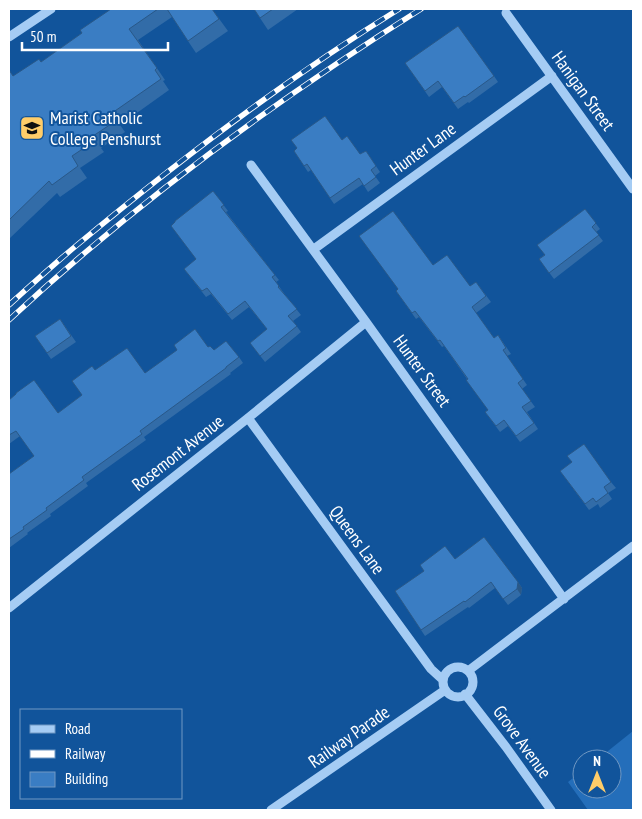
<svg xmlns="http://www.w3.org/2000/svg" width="642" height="819" font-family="'PT Sans Narrow',sans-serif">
	<rect width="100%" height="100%" fill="#11549b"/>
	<path fill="#246eba" d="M 633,731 L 633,810 L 588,810 L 568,782 L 582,771 L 582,789 L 612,789 L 612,759 L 598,759 Z"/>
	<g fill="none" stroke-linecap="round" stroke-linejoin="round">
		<path stroke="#a5ccf4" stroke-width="9" d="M 506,13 L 633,189
			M 9,37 L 51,9
			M 251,165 L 366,322 L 564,599
			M 314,249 L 552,76
			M 248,418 L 431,669 L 443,680
			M 9,608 L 248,418 L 366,322
			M443 682a15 15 0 1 1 30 0a15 15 0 1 1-30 0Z
			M 468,671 L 633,546
			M 465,694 L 506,747 L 551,810
			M 271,810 L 445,690"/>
		<defs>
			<path id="rail" d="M 9,305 C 31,285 54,264 77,245 C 179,160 286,79 399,9
				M 9,320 C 134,204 276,100 421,9"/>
		</defs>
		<use href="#rail" stroke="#fff" stroke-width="5.5"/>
		<use href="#rail" stroke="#11549b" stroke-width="4" stroke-dasharray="11" stroke-linecap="butt"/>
	</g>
	<path fill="#326ca8" d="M 111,9 L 212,9 L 228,31 L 196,53 L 172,17 L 138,40 L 165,80 L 163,81 L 169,90 L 120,125 L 125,132 L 101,148 L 104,152 L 80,168 L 87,178 L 60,197 L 57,193 L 9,239 L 9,70 L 13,76 L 41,62 L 82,33 Z
		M 254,9 L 298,9 L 268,30 Z
		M 405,63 L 494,76 L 498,82 L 469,103 L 468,102 L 458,109 L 442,87 L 429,97 Z
		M 342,140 L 360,154 L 366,151 L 380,172 L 375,176 L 380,183 L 368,192 L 363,184 L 334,204 L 311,170 L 308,172 L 294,151 Z
		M 213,191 L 228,211 L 226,212 L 275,275 L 279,280 L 276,282 L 283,292 L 301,315 L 293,321 L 301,332 L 265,362 L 250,343 L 267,329 L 249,307 L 232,320 L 211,294 L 206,297 L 184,269 L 196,260 Z
		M 585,209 L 600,229 L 596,232 L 603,241 L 554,279 L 539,259 L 544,255 Z
		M 433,265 L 470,286 L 476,282 L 491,302 L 476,313 L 494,338 L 498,335 L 511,354 L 507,356 L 527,385 L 522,389 L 535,407 L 527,412 L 538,429 L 520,442 L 508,426 L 500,432 L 485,412 L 488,410 L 467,379 L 444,346 L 442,347 L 419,317 L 416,319 L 396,291 Z
		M 60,319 L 76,342 L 51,359 L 35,336 Z
		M 208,347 L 214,350 L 239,357 L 243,363 L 230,373 L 231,374 L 144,437 L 146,440 L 86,483 L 88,486 L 50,514 L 51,516 L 27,533 L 28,534 L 9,548 L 9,474 L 34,456 L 20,436 L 9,444 L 9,400 L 58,413 L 82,395 L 95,370 L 145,373 Z
		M 560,471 L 611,482 L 616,488 L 608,493 L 612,499 L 600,508 L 598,504 L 589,510 Z
		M 455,559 L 518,582 L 522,588 L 521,595 L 508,605 L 495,588 L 469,608 L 468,607 L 425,636 L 395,591 Z"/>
	<path fill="#295888" d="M 518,582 L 522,588 L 521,595 L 517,589 Z"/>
	<path fill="#3a7dc3" stroke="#295888" d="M 111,9 L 158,9 L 129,29 L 157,68 L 155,70 L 161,79 L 112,113 L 117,120 L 93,136 L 96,140 L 72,156 L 78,166 L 52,185 L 49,181 L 9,220 L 9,70 L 13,76 L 39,59 L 41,62 L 82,33 L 80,30 Z
		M 167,9 L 212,9 L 219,19 L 188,41 Z
		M 254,9 L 273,9 L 260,18 Z
		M 458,26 L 494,76 L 465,97 L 464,96 L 454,103 L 438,81 L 425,91 L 405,63 Z
		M 325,116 L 342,140 L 347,136 L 360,154 L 366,151 L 376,166 L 371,170 L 376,177 L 364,186 L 359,178 L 330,198 L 307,164 L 304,166 L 294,151 L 297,148 L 291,140 Z
		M 213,191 L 224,205 L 221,207 L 275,275 L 272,277 L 279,286 L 278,287 L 297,309 L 288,316 L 297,326 L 260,356 L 250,343 L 267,329 L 245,301 L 228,314 L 207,288 L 202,291 L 184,269 L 196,259 L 171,226 L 175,222 L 175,221 Z
		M 585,209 L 596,223 L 592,227 L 599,235 L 549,273 L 539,259 L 545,255 L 537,245 Z
		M 393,211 L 433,265 L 447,255 L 470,286 L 476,282 L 486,296 L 472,307 L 494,338 L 498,335 L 506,348 L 503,350 L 523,379 L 518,383 L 531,401 L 522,407 L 534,423 L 516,436 L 504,420 L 496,426 L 485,412 L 488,410 L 466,380 L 468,379 L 440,340 L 438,341 L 415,311 L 412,313 L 396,291 L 398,289 L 359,236 Z
		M 60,319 L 71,336 L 47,353 L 35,336 Z
		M 195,329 L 208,347 L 210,346 L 214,350 L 226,341 L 239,357 L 226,367 L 226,368 L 140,431 L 142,434 L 82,477 L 84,480 L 46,508 L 47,510 L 23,527 L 24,529 L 9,539 L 9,474 L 34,456 L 16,431 L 9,435 L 9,400 L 16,394 L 16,393 L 34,380 L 58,413 L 82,395 L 72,381 L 92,366 L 95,370 L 127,348 L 145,373 L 177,350 L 174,345 Z
		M 584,444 L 611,482 L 604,487 L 608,493 L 596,502 L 593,498 L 585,504 L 560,471 L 572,462 L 567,456 Z
		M 484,537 L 518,582 L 517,589 L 503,599 L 491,582 L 465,602 L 464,601 L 421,630 L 395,591 L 424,571 L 420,565 L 445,546 L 455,559 Z"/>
	<defs>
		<symbol id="school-square" viewBox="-11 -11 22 22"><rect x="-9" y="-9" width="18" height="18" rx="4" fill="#ffcd69" stroke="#11549b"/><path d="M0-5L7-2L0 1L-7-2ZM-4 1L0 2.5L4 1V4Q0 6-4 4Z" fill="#111"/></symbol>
	</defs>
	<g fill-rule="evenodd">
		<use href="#school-square" x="18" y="114" width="28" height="28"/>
	</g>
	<g text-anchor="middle" stroke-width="4" stroke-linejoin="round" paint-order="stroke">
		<g font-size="18" fill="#fff" stroke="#11549b">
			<text transform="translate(583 91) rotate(54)" y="6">Hanigan Street</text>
			<text transform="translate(423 149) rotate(-36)" y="6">Hunter Lane</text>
			<text transform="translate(422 371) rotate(54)" y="6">Hunter Street</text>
			<text transform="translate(178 453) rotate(-38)" y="6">Rosemont Avenue</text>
			<text transform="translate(357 540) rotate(54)" y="6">Queens Lane</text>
			<text transform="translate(349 737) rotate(-35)" y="6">Railway Parade</text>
			<text transform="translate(522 742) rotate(54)" y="6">Grove Avenue</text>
		</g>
		<g font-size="18" fill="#fff" stroke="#11549b" text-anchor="start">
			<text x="50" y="124">Marist Catholic<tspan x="50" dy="21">College Penshurst</tspan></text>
		</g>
	</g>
	<rect width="642" height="819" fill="none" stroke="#ffffff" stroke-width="20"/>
	<rect x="20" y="709" width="162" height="90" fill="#11549b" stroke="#7098c3"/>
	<rect x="30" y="725" width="25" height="8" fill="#a5ccf4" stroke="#7098c3"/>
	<text x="65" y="734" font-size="15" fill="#ffffff">Road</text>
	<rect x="30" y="750" width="25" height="8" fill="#ffffff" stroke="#7098c3"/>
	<text x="65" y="759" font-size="15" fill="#ffffff">Railway</text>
	<rect x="30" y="772" width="25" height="15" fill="#3a7dc3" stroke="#7098c3"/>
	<text x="65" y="784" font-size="15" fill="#ffffff">Building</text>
	<g transform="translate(597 774)"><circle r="24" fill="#11549b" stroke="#7098c3"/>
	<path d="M0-4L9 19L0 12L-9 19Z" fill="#ffcd69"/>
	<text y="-8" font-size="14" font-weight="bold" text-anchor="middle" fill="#ffffff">N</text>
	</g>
	<path d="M22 42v8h146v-8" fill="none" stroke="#ffffff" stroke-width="2.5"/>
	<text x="30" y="42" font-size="15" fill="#ffffff" stroke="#11549b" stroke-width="4" paint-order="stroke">50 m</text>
</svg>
